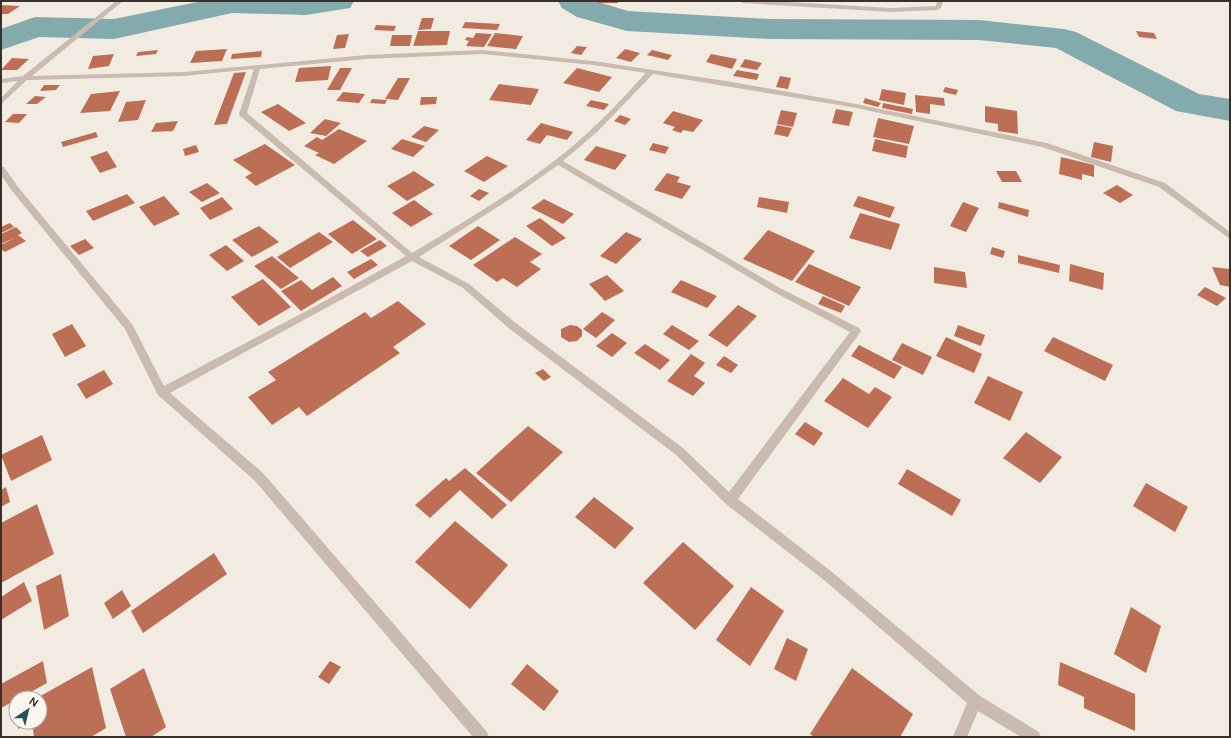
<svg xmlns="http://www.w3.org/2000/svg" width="1231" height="738" font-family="'DM Sans',sans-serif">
	<rect width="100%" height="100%" fill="#f2ebe2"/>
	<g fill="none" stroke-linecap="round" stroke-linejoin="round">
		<path fill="#83abad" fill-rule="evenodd" d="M 202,1 L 354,1 L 350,8 L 306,15 L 232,13 L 114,39 L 39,37 L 1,50 L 1,29 L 35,17 L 114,19 Z
			M 558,1 L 595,1 L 628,11 L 769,19 L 979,20 L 1064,29 L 1076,32 L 1199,94 L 1230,99 L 1230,121 L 1176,111 L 1056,48 L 979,40 L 769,39 L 627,31 L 577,17 L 562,8 Z"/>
	</g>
	<path fill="#bd6f56" d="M 598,1 L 618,1 L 618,3 L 598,3 Z
		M 1,5 L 20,6 L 8,14 L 1,14 Z
		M 422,18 L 434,18 L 431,29 L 418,30 Z
		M 465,22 L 500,24 L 497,30 L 462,28 Z
		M 376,25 L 396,26 L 394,31 L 374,30 Z
		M 418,31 L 450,31 L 447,45 L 413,46 Z
		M 1136,31 L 1154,33 L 1157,39 L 1139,37 Z
		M 476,33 L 492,34 L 484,47 L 466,46 L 469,41 L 465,40 L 467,37 L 473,38 Z
		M 495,33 L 523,36 L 516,49 L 487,46 Z
		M 349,34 L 345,48 L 333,49 L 337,35 Z
		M 392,35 L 412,35 L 410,46 L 390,46 Z
		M 577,46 L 587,47 L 581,55 L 571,53 Z
		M 227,49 L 222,61 L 190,63 L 196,51 Z
		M 625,49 L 640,53 L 631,62 L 616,58 Z
		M 158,50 L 156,54 L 136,56 L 138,52 Z
		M 652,50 L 672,55 L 668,60 L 647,55 Z
		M 262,51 L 261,57 L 231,59 L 232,54 Z
		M 114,54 L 109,66 L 88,69 L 93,56 Z
		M 711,54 L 737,59 L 732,69 L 706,62 Z
		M 12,58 L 29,59 L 17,70 L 1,70 Z
		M 745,59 L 762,63 L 757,70 L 740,67 Z
		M 331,66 L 328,80 L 295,82 L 299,68 Z
		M 340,68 L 352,68 L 340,90 L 327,90 Z
		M 577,68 L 612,77 L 599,92 L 563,83 Z
		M 737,70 L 759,74 L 757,80 L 733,76 Z
		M 246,72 L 227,124 L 214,125 L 234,73 Z
		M 780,76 L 791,78 L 788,89 L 776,87 Z
		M 398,78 L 410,78 L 398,100 L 385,99 Z
		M 499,84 L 539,89 L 531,105 L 489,100 Z
		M 44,85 L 60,85 L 56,90 L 40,91 Z
		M 945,87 L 958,90 L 956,95 L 943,92 Z
		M 882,89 L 906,93 L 904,105 L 879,100 Z
		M 120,91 L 110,111 L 80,113 L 91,94 Z
		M 343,92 L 365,94 L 359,103 L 336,101 Z
		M 915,95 L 944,98 L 945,106 L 930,104 L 930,114 L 916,112 Z
		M 35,96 L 46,97 L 37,104 L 26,104 Z
		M 421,97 L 437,97 L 436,104 L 420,105 Z
		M 865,98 L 881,103 L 878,107 L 863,103 Z
		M 372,99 L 387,100 L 385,104 L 370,103 Z
		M 146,100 L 138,120 L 118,122 L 126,102 Z
		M 591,100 L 609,104 L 604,110 L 586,106 Z
		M 883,103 L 913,109 L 912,114 L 882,108 Z
		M 278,104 L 306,123 L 289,131 L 261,112 Z
		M 985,106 L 1017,111 L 1018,134 L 998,131 L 998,124 L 985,122 Z
		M 836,109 L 853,112 L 849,126 L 832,123 Z
		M 781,110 L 797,113 L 793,127 L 777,124 Z
		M 673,111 L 703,120 L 693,132 L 683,130 L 681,133 L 672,130 L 675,127 L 663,123 Z
		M 13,114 L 27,114 L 19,123 L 5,122 Z
		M 620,115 L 631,119 L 625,125 L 614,121 Z
		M 878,118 L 914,126 L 909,144 L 873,137 Z
		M 325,119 L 341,123 L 326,136 L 310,133 Z
		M 178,121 L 173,131 L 151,132 L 156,123 Z
		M 541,123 L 573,132 L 567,140 L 547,135 L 540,144 L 526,140 Z
		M 777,125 L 792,128 L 788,137 L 774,134 Z
		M 424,126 L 439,130 L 426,142 L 411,137 Z
		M 339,129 L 367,141 L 334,164 L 315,155 L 319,153 L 304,146 L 317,137 L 322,140 Z
		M 96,132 L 98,137 L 63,147 L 61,142 Z
		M 402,139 L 425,146 L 413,157 L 391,149 Z
		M 875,139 L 908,146 L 906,158 L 872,151 Z
		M 1094,142 L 1113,146 L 1111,162 L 1091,157 Z
		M 653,143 L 669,147 L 665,154 L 649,150 Z
		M 265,144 L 295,165 L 256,186 L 245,177 L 252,173 L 233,160 Z
		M 196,145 L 199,152 L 185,156 L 183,149 Z
		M 596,146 L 627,155 L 615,170 L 584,160 Z
		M 107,151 L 117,167 L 100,173 L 90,157 Z
		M 487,156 L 508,166 L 484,182 L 464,171 Z
		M 1061,157 L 1094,165 L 1094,177 L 1082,174 L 1082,180 L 1059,174 Z
		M 414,171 L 435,185 L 407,201 L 387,186 Z
		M 996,171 L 1016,171 L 1022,182 L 1002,182 Z
		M 667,173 L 680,177 L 677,182 L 691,186 L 682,199 L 654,190 Z
		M 207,183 L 220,193 L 202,202 L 189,192 Z
		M 1117,185 L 1133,195 L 1120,203 L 1103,193 Z
		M 479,189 L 489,193 L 479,201 L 470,196 Z
		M 127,194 L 135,203 L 93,221 L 86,211 Z
		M 164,196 L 180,214 L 154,226 L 139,207 Z
		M 858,196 L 895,207 L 890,218 L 853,206 Z
		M 222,197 L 233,209 L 210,220 L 200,208 Z
		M 759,197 L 789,202 L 787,213 L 757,207 Z
		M 544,199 L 574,214 L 563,224 L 531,208 Z
		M 414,200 L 433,214 L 411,227 L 392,213 Z
		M 963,202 L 979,208 L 966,232 L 950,226 Z
		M 999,202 L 1029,210 L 1028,217 L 998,208 Z
		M 860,213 L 900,224 L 891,250 L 849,238 Z
		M 540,218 L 566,238 L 552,246 L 526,226 Z
		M 353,220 L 377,239 L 352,254 L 328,234 Z
		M 10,223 L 14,227 L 1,233 L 1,227 Z
		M 259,226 L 279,242 L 252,257 L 232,240 Z
		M 478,226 L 500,240 L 471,260 L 449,246 Z
		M 16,227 L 22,233 L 18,235 L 26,241 L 5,252 L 1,249 L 1,245 L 16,237 L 1,244 L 1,234 Z
		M 768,230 L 815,251 L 792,281 L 743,259 Z
		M 319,232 L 333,242 L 290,268 L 277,257 Z
		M 626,232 L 642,239 L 616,264 L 600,256 Z
		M 515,237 L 542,254 L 530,262 L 541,269 L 517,287 L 503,278 L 497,282 L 473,265 Z
		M 85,239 L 94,248 L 79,255 L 70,246 Z
		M 380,240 L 387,246 L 368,257 L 360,251 Z
		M 226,245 L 244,261 L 227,271 L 209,255 Z
		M 992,247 L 1005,251 L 1003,258 L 990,254 Z
		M 1018,255 L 1060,265 L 1059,273 L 1018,263 Z
		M 272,256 L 299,278 L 281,289 L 254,266 Z
		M 371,259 L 378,265 L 354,279 L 347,272 Z
		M 809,264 L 861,287 L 849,306 L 795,282 Z
		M 1070,264 L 1104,273 L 1103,290 L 1069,281 Z
		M 934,267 L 965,272 L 967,288 L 934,283 Z
		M 1212,267 L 1230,269 L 1230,287 L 1220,285 Z
		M 607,275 L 624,291 L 605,301 L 589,284 Z
		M 333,277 L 342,286 L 301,311 L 281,291 L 301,280 L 312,290 Z
		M 263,279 L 291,307 L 259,326 L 231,297 Z
		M 681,280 L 717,296 L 707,308 L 671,292 Z
		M 1205,287 L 1226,298 L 1217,306 L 1197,295 Z
		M 823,296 L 845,306 L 841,313 L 818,304 Z
		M 398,301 L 426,324 L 393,347 L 400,353 L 307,416 L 299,407 L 272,425 L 248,397 L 276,380 L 268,372 L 365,312 L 371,318 Z
		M 738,305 L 757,316 L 727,347 L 708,335 Z
		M 602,312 L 615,320 L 596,338 L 583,329 Z
		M 72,324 L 86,346 L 65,357 L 52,334 Z
		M 570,325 L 577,326 L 582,330 L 582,336 L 577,341 L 569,342 L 561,337 L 561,329 Z
		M 672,325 L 699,341 L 689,350 L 663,334 Z
		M 958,325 L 985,335 L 981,346 L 954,336 Z
		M 612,333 L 627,343 L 612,357 L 596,346 Z
		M 946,337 L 982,354 L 974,373 L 936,356 Z
		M 1053,337 L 1113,365 L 1105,381 L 1044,351 Z
		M 902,343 L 932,357 L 923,375 L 892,360 Z
		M 645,344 L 670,360 L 660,370 L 634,353 Z
		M 859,345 L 902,367 L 894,379 L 851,356 Z
		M 691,354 L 705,363 L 694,376 L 705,383 L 693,396 L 667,381 Z
		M 724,356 L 738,365 L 731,373 L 716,365 Z
		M 543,369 L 551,377 L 544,381 L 535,373 Z
		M 104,370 L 113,384 L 86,399 L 77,384 Z
		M 988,376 L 1023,392 L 1010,421 L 974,403 Z
		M 843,378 L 869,394 L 875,387 L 892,397 L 868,428 L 824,401 Z
		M 805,422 L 823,433 L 814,446 L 795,434 Z
		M 528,426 L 563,452 L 511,502 L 476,473 Z
		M 1026,432 L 1062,457 L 1040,483 L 1003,458 Z
		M 42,435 L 52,460 L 11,481 L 1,455 Z
		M 465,468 L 507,505 L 492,519 L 460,490 L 430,518 L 415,505 L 446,478 L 449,481 Z
		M 907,469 L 961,500 L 952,516 L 898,484 Z
		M 1146,483 L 1188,507 L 1175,532 L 1133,506 Z
		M 6,487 L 10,502 L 1,507 L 1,490 Z
		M 594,497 L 634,528 L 615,549 L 575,517 Z
		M 37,504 L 54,554 L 1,583 L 1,523 Z
		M 455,521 L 508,565 L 470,609 L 415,562 Z
		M 683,542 L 734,586 L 695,630 L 643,583 Z
		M 214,553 L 227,574 L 143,633 L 131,611 Z
		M 61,574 L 69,616 L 44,630 L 36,586 Z
		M 24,582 L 32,601 L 1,620 L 1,597 Z
		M 751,587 L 784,611 L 750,666 L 716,640 Z
		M 122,590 L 131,606 L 113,619 L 104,603 Z
		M 1131,607 L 1161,626 L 1146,673 L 1114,654 Z
		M 787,638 L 808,649 L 796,681 L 774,669 Z
		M 43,661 L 47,683 L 20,698 L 16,698 L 16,700 L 1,708 L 1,684 Z
		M 330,661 L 341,667 L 329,684 L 318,677 Z
		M 1060,662 L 1135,694 L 1135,731 L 1084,708 L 1084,697 L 1058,685 Z
		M 527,664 L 559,691 L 544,711 L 511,684 Z
		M 92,667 L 106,728 L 91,737 L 34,737 L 32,722 L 40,722 L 40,698 L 37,698 Z
		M 144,668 L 166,727 L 151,737 L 126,737 L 110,689 Z
		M 852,668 L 913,714 L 900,737 L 814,737 L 810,734 Z
		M 17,722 L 32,722 L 18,729 Z"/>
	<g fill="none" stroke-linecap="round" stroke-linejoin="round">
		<path fill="#cabbae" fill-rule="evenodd" d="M 116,1 L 123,1 L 32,76 L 184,72 L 366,55 L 482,50 L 593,61 L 726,81 L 851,103 L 1047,143 L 1165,183 L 1230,232 L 1230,239 L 1159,187 L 1042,147 L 851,107 L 653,74 L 597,132 L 563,161 L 780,288 L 859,328 L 861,331 L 859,334 L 738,499 L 832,572 L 980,696 L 1039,732 L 1041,737 L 1021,737 L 978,711 L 967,737 L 953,737 L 967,703 L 824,580 L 726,504 L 675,454 L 511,330 L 463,288 L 412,261 L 170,393 L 263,473 L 487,732 L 489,737 L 473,737 L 255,481 L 158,395 L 125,329 L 12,191 L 1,175 L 1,167 L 4,167 L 18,187 L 132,324 L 164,386 L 310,309 L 406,256 L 240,116 L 239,114 L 254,69 L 184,76 L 27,80 L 1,104 L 1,98 L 18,81 L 1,83 L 1,79 L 23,76 ZM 482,54 L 593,65 L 646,73 C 621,100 596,127 568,150 C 520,189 465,221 412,253 L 247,113 L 260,69 L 366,59 ZM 558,165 L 774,292 L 850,332 L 729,492 L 683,448 L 517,324 L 469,284 L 419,257 L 513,197 Z
			M 740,1 L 772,1 L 891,8 L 936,6 L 937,1 L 943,1 L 941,8 L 938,10 L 891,12 L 743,3 Z"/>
	</g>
	<rect width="1231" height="738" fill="none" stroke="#39302c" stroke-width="4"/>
	<g transform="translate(28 710) rotate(35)"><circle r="19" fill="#faf5ef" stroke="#ada6a1"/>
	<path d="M0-3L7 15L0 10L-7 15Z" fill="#245458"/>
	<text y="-6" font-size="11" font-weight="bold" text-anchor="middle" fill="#39302c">N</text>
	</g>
</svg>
